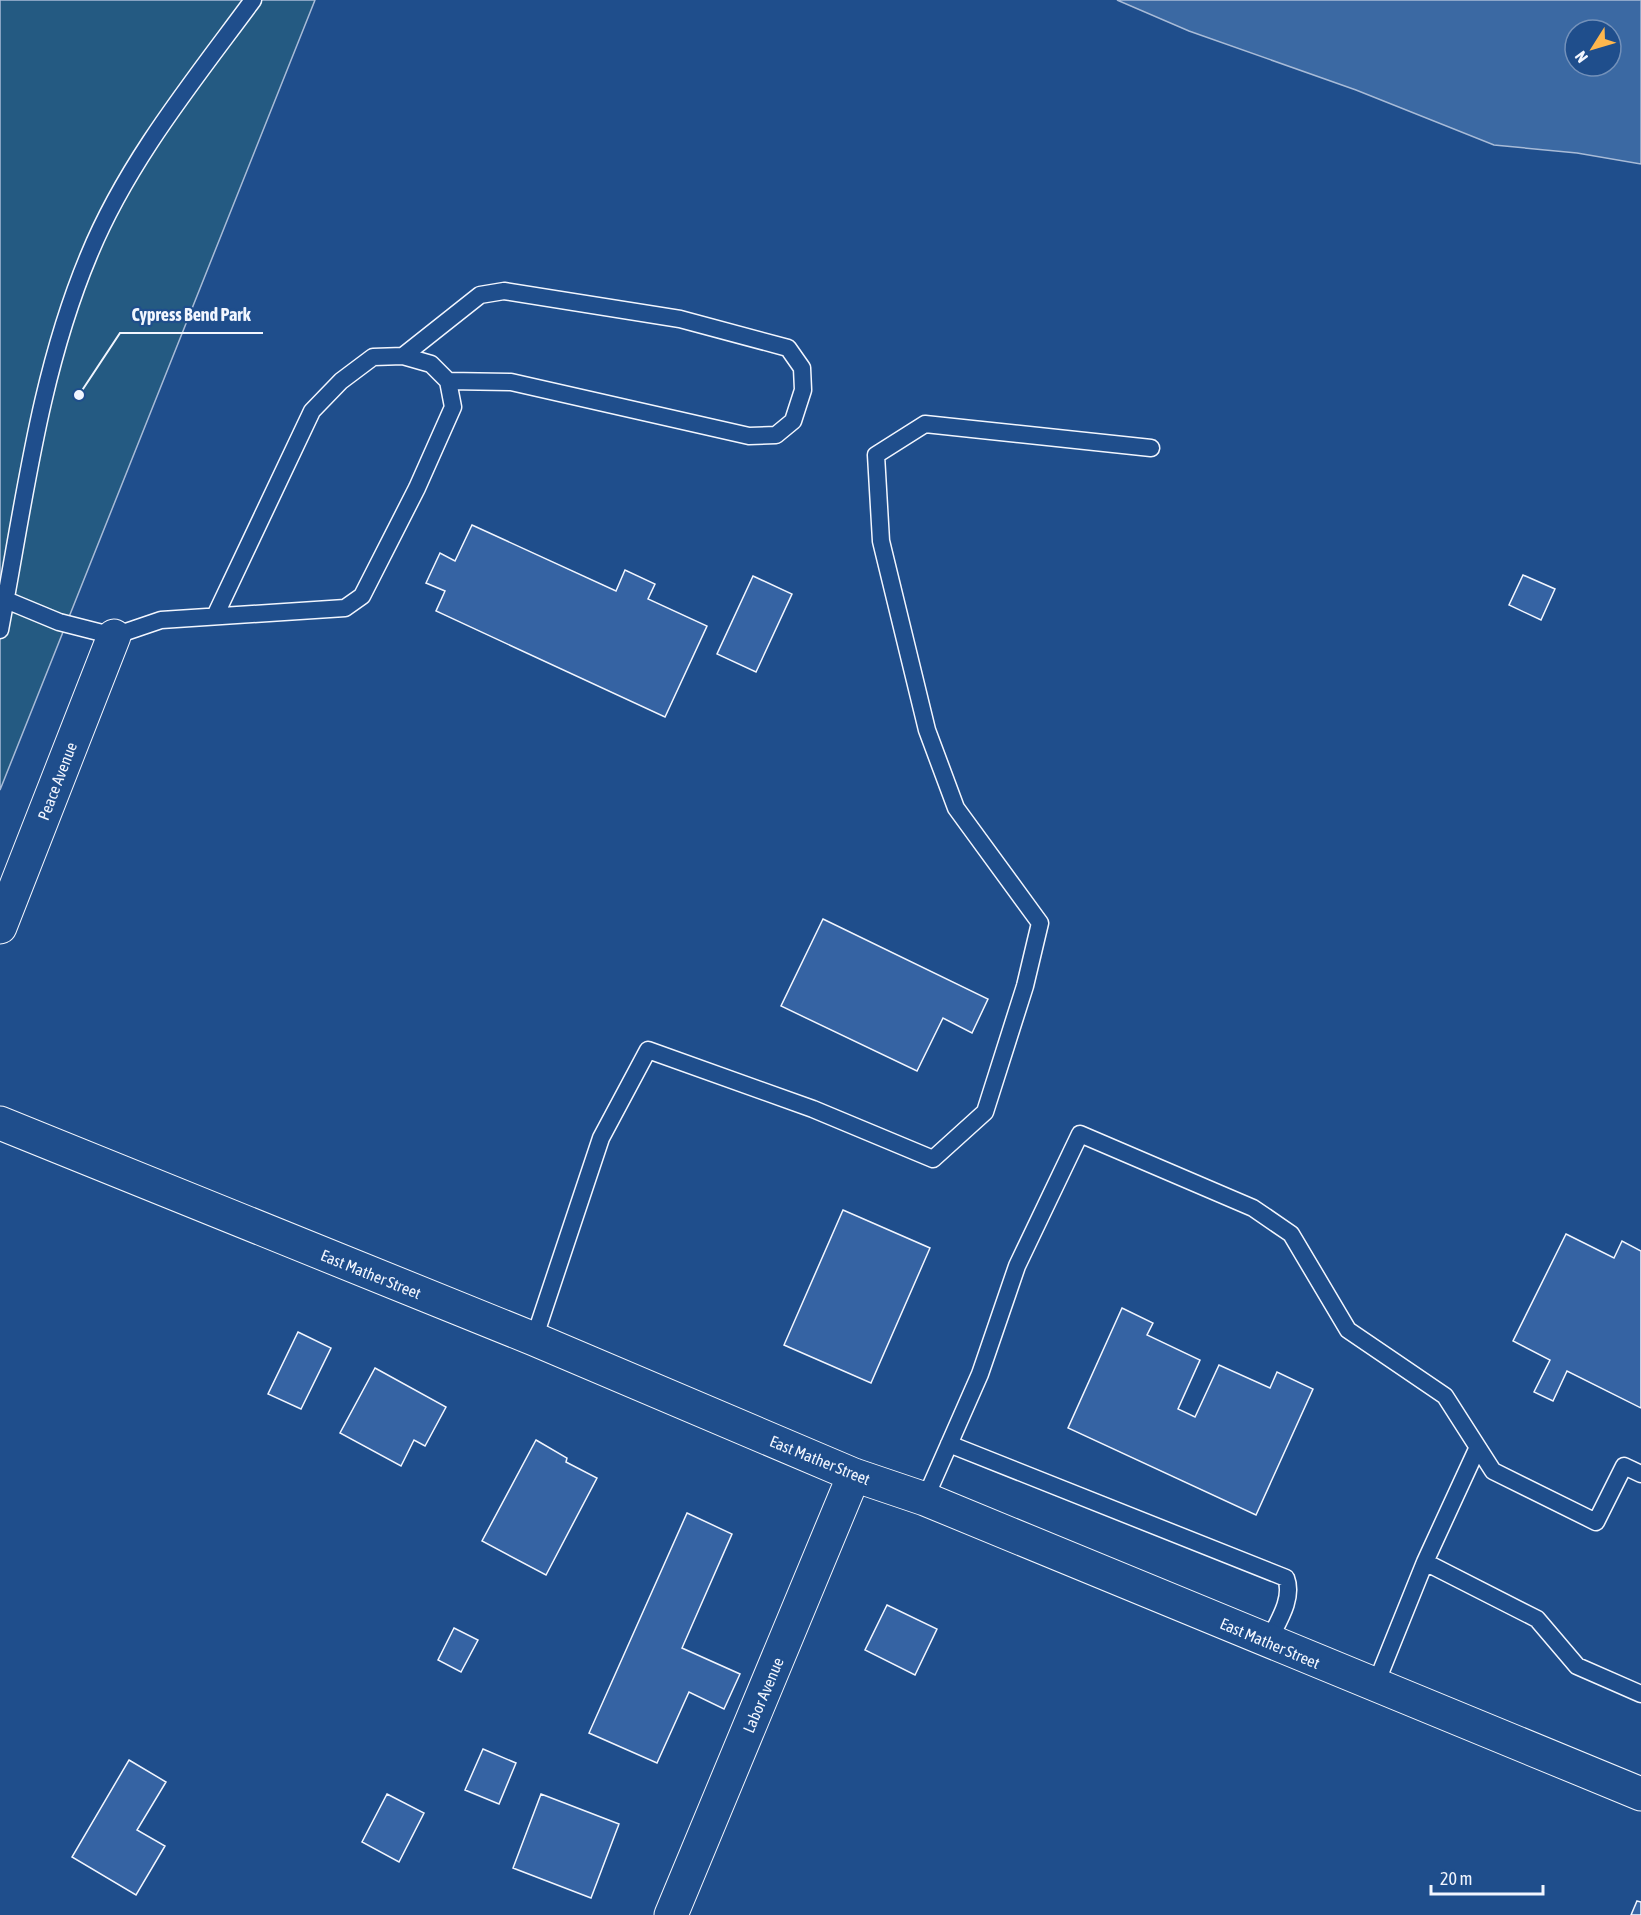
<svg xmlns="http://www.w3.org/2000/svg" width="1641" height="1915" font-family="'Asap Condensed',sans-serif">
	<rect width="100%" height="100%" fill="#1f4e8c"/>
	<path fill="#245a82" stroke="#a8bbd7" stroke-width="1.5" d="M 0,0 L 315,0 L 0,790 Z"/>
	<path fill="#3b69a3" stroke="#a8bbd7" stroke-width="1.5" fill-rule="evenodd" d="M 1117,0 L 1641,0 L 1641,164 L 1577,153 L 1494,145 L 1356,90 L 1189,31 ZM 1575,30 L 1611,30 L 1611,66 L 1575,66 Z"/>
	<path fill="#3563a3" stroke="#f2f6ff" stroke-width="1.5" d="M 472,525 L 616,591 L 625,570 L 655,584 L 648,599 L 707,626 L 665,717 L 436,611 L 445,591 L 426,583 L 440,553 L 455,561 Z
		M 1523,575 L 1555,589 L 1541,620 L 1509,605 Z
		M 753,576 L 792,594 L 756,672 L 717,654 Z
		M 823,919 L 988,999 L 972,1033 L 943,1018 L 917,1071 L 781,1006 Z
		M 843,1210 L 930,1248 L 871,1383 L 784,1345 Z
		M 1566,1234 L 1614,1258 L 1622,1241 L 1641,1251 L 1641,1408 L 1567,1371 L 1553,1401 L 1534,1392 L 1550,1360 L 1513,1341 Z
		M 1122,1308 L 1153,1323 L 1147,1335 L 1200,1360 L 1178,1409 L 1195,1417 L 1219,1365 L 1270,1388 L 1277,1372 L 1313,1389 L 1256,1515 L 1068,1428 Z
		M 298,1332 L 331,1348 L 301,1409 L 268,1394 Z
		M 375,1368 L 446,1407 L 425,1446 L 414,1440 L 401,1466 L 340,1433 Z
		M 536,1440 L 567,1458 L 566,1462 L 597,1478 L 546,1575 L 482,1541 Z
		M 687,1513 L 732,1534 L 682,1648 L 740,1674 L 724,1709 L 689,1692 L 657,1763 L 589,1733 Z
		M 887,1605 L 937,1629 L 915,1675 L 865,1650 Z
		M 454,1628 L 478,1640 L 461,1672 L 438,1660 Z
		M 483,1749 L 516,1763 L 499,1804 L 465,1790 Z
		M 129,1760 L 166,1782 L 137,1830 L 165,1846 L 136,1895 L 72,1857 Z
		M 387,1794 L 424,1813 L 399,1862 L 362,1842 Z
		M 541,1794 L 619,1824 L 591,1898 L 513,1868 Z
		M 1637,1901 L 1641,1902 L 1641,1915 L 1631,1915 Z"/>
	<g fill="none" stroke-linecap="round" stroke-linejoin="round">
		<defs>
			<path id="service" d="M 403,356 L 480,295 L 504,291 L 680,319 L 788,348 L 802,368 L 803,390 L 793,421 L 776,435 L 749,436 L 511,382 L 448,381
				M 6,600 L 59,622 L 114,636 L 161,620 L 345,608 L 362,596 L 417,488 L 453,407 L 448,381 L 431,364 L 403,356 L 373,357 L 341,381 L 312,411 L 215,616
				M 0,630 C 24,504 39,374 89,255 C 127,162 194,80 253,0
				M 534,1339 L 601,1138 L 648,1050 L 813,1109 L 933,1159 L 985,1112 L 1025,986 L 1040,923 L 956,808 L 927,730 L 881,541 L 876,455 L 925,424 L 1151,448
				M 949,1444 L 1286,1578 C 1294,1599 1277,1623 1268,1642
				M 1477,1449 L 1425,1562 L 1537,1619 L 1577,1666 L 1641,1694
				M 925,1499 L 980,1374 L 1017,1266 L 1080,1134 L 1253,1208 L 1291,1234 L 1348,1330 L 1445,1396 L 1493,1471 L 1596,1522 L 1624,1466 L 1641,1474
				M 1375,1686 L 1425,1562"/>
			<path id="minor" d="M 0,927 L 114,636
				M 0,1123 L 534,1339 L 854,1475 L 925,1499 L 1641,1794
				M 671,1915 L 854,1475"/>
		</defs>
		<use href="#service" stroke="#f2f6ff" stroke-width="19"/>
		<use href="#minor" stroke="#f2f6ff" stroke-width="35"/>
		<use href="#service" stroke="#1f4e8c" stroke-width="16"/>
		<use href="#minor" stroke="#1f4e8c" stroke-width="33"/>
	</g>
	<g text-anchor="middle" stroke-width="4.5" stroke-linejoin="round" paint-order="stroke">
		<g font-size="16" fill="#f2f6ff" stroke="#1f4e8c">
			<text transform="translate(57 781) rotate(-69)" y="6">Peace Avenue</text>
			<text transform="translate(371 1274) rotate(22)" y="6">East Mather Street</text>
			<text transform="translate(820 1460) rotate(22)" y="6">East Mather Street</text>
			<text transform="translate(1270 1643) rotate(23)" y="6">East Mather Street</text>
			<text transform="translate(763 1695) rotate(-67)" y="6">Labor Avenue</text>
		</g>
	</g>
	<path fill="none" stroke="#f2f6ff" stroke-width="2" d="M79 395L120 333H263"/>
	<circle fill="#f2f6ff" stroke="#1f4e8c" stroke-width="2" cx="79" cy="395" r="6"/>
	<g font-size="18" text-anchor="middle" font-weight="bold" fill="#f2f6ff" stroke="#1f4e8c" stroke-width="4.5" stroke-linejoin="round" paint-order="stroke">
		<text x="191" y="321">Cypress Bend Park</text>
	</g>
	<g transform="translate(1593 48) rotate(233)"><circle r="28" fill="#1f4e8c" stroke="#7391ba" stroke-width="1.5"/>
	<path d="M0-4.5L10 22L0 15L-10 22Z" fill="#ffb74d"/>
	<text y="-9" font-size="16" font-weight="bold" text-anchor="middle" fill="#f2f6ff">N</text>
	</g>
	<path d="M1431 1885v9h112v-9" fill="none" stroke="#f2f6ff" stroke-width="3"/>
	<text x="1440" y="1885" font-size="18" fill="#f2f6ff" stroke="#1f4e8c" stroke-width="4.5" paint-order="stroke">20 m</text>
</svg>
